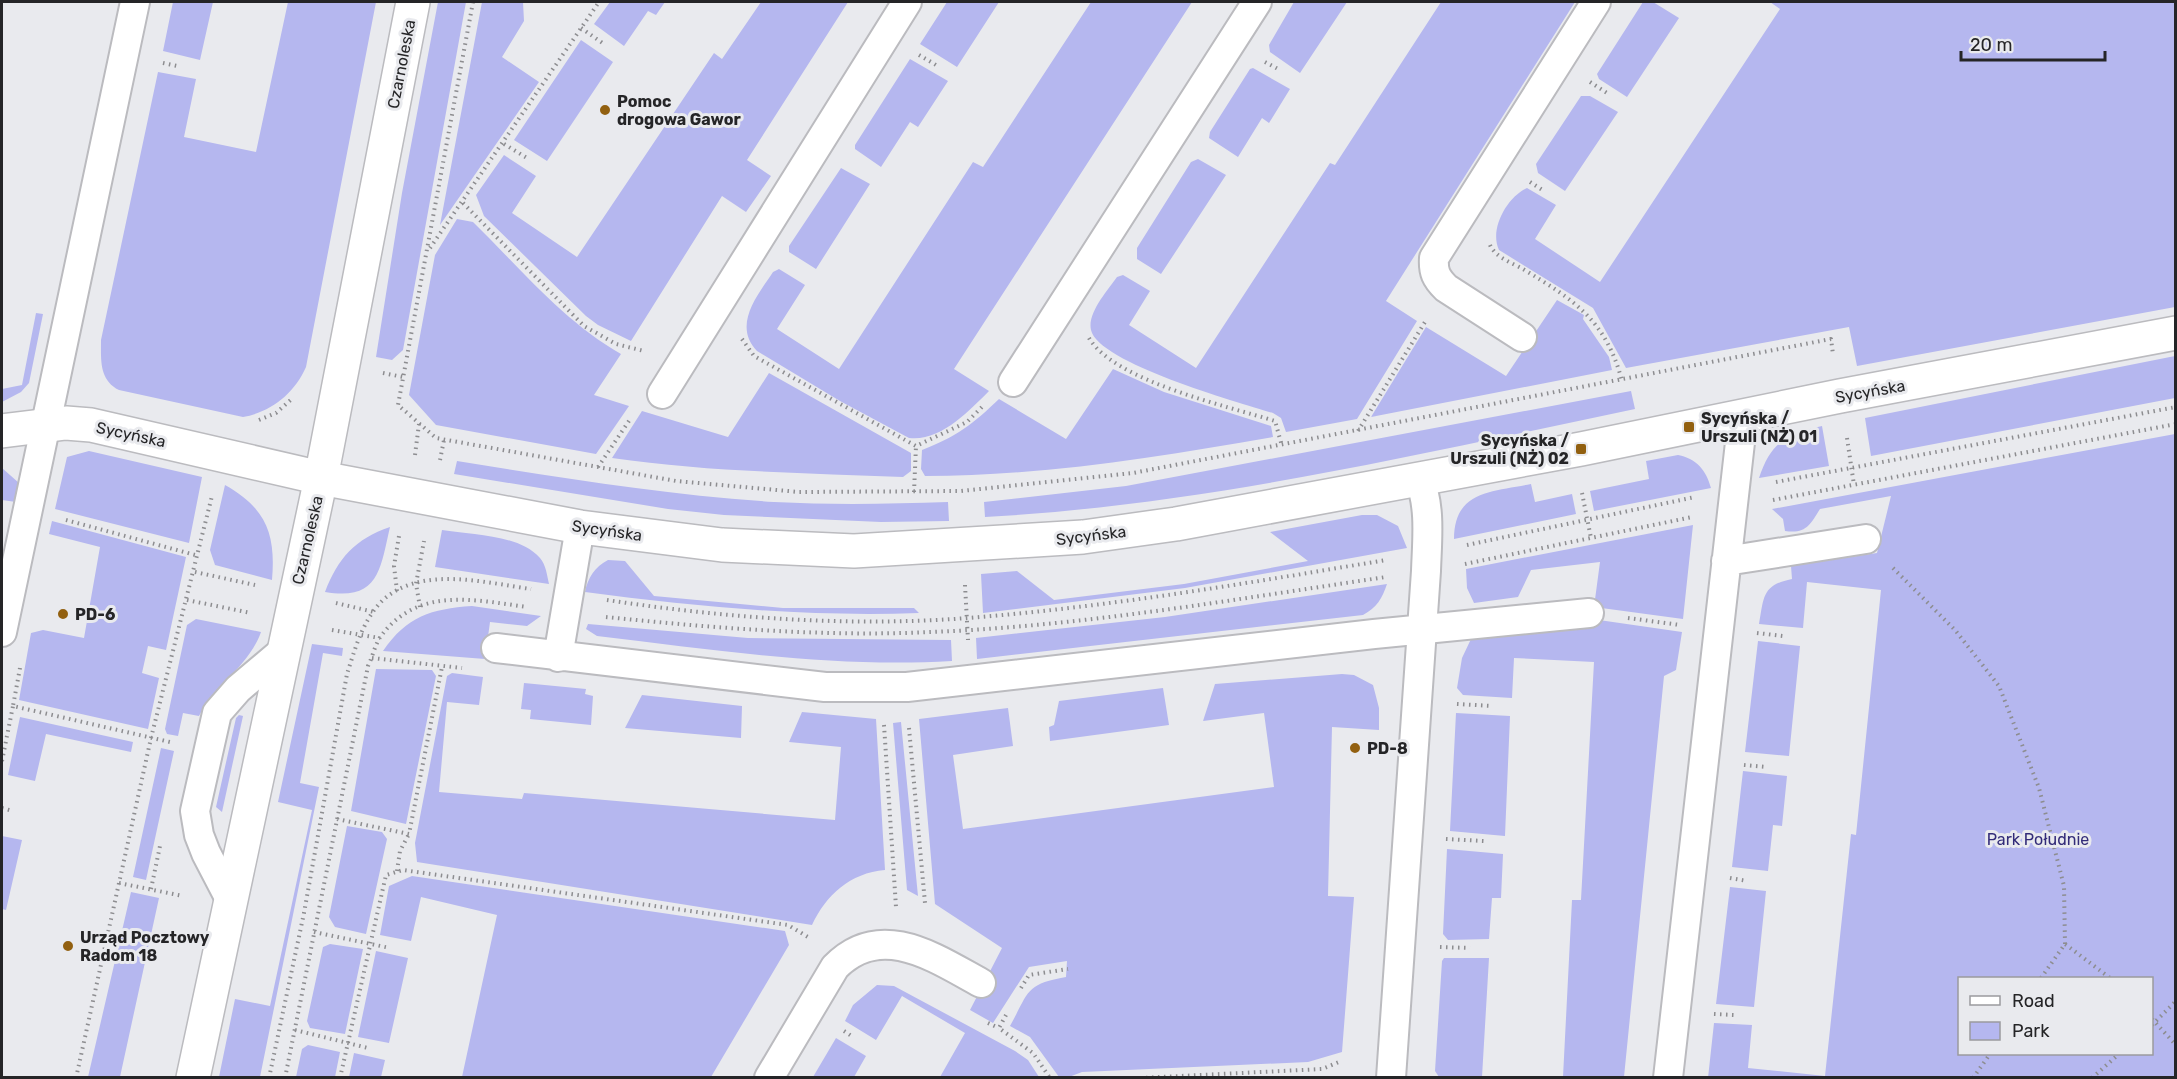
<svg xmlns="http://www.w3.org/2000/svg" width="2177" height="1079" font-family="Rubik,sans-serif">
	<rect width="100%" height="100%" fill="#e9eaee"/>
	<path fill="#b5b7ef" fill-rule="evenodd" d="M 173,2 L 213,2 L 200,60 L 163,51 Z
		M 288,2 L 376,2 L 306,367 C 294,394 271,412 243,417 L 119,390 C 99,380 101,360 101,340 L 158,72 L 196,79 L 184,137 L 256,152 Z
		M 438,2 L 466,2 L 403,350 L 392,360 L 376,357 L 402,193 Z
		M 482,2 L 523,2 L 524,21 L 502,57 L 539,82 L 440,225 Z
		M 610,2 L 665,2 L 656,15 L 648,11 L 624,46 L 594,24 Z
		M 761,2 L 848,2 L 747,160 L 771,176 L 746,212 L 722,196 L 631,341 L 598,325 L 586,316 L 484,216 L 476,195 L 504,155 L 536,176 L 512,213 L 577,257 L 714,53 L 722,59 Z
		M 947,2 L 999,2 L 957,67 L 920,44 Z
		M 1091,2 L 1192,2 L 954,369 L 989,391 C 969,411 940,442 909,438 L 840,401 L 757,351 C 732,325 758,295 773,272 L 779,269 L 805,285 L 777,329 L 839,369 L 973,162 L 983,167 Z
		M 1294,2 L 1347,2 L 1300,73 L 1270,52 L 1269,45 Z
		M 1441,2 L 1575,2 L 1386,301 L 1417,321 L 1357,419 L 1286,432 L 1281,418 L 1273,413 C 1240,403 1098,363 1091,330 C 1087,313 1108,290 1117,277 L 1123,275 L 1150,291 L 1129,325 L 1196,368 L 1330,163 L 1335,165 Z
		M 1643,2 L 1653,2 L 1679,18 L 1627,97 L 1599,79 L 1597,74 Z
		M 1770,2 L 2175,2 L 2175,307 L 1857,366 L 1849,327 L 1626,368 L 1593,308 L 1499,250 C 1489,229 1507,197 1527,188 L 1556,205 L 1535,239 L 1600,282 L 1780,9 Z
		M 581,40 L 613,62 L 547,161 L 514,140 Z
		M 910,59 L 948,81 L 918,127 L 910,122 L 881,167 L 855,149 L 855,145 Z
		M 1253,68 L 1290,89 L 1269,123 L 1262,118 L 1238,157 L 1209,138 L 1210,132 L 1250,69 Z
		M 1581,96 L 1590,96 L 1618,112 L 1565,191 L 1538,173 L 1536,164 Z
		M 1198,159 L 1226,175 L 1161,274 L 1137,259 L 1137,248 L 1191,162 Z
		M 841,168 L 870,184 L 816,269 L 789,252 L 789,246 Z
		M 457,219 L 473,222 C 520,268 564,322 621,354 L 594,395 L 629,406 L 596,454 L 436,425 L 409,395 L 435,255 Z
		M 1557,300 L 1584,315 L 1583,319 L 1609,357 L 1612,370 L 1371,417 L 1426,327 L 1506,376 Z
		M 36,313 L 43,314 L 29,383 L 21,392 L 2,402 L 2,389 L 22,385 Z
		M 2175,356 L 2175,398 L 1871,456 L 1865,418 Z
		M 1113,369 L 1164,392 L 1271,426 L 1273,437 C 1158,457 1042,476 925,476 L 921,469 L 922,450 C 956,437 973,424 999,399 L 1066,439 Z
		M 769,373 L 911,453 L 911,471 L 903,477 C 806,473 708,472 612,458 L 642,411 L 728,437 Z
		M 1631,391 L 1635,409 C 1420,454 1204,505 985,517 L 984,502 L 1126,486 Z
		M 1822,426 L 1829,466 L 1759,478 C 1771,442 1786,434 1822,426 Z
		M 2175,434 L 2175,1077 L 1708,1078 L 1714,1023 L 1752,1025 L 1748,1068 L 1825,1076 L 1851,834 L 1856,835 L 1881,590 L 1807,582 L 1803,628 L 1759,624 C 1764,597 1762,585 1792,579 L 1791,566 L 1877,553 L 1891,496 L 1820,509 C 1810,525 1806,534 1785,531 L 1783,519 L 1772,509 ZM 1960,978 L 2152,978 L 2152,1054 L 1960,1054 Z
		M 89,451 L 202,477 L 189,543 L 55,509 L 67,457 Z
		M 1678,455 C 1697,459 1706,470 1711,488 L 1594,511 L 1590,491 L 1649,479 L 1646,461 Z
		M 457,461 C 562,478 668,495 774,502 C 832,505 890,504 948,502 L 949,521 L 881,522 L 724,515 L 668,509 L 454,474 Z
		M 2,468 L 19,483 L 16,502 L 2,500 Z
		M 1531,484 L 1535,502 L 1572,494 L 1576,514 L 1454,539 C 1454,490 1493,492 1531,484 Z
		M 225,485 C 266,508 276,534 272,580 L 215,565 L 210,550 Z
		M 1362,515 L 1377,515 L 1398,526 L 1407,548 L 1185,588 L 983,613 L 981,574 L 1017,571 L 1054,600 L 1184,584 L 1308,561 L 1270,532 Z
		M 52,521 L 186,557 L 166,650 L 148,646 L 142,673 L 159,678 L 148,729 L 19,700 L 31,633 L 43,630 L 84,638 L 100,547 L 49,534 Z
		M 1693,525 L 1683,619 L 1594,607 L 1600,562 L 1531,570 L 1518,597 L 1474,603 L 1467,588 L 1466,569 Z
		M 390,527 C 380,570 379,601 325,592 C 338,558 355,539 390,527 Z
		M 442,530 C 471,535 519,534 540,558 C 546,565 547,575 549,584 L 435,567 Z
		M 608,560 L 625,561 L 654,596 L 783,608 L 914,608 L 919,613 C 807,617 696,607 585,592 C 588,577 595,567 608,560 Z
		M 1387,584 C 1382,599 1377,607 1363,615 L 977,659 L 976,638 L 1165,617 Z
		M 472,606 L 541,616 L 527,626 L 490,622 L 485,659 L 383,651 C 407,616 431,609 472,606 Z
		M 196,619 L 261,632 C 249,666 215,685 199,716 L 183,713 L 178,736 L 167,734 L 165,729 L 187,625 Z
		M 1592,619 L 1682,632 L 1676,670 L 1664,676 L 1624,1077 L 1563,1077 L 1572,900 L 1581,900 L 1594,662 L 1514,658 L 1512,698 L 1463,695 L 1457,688 L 1462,658 L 1471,639 L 1589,626 Z
		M 588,624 L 748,638 L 951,640 L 952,661 C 833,668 715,650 597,636 L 586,629 Z
		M 1758,641 L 1800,646 L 1789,756 L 1745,752 Z
		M 312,644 L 343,648 L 342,656 L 323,653 L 300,783 L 319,787 L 260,1077 L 219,1077 L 235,999 L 270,1006 L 312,810 L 278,802 Z
		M 376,669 L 432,670 L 436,676 L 406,824 L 351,811 Z
		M 452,673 L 483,677 L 479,705 L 447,702 L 439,792 L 522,799 L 524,793 L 835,820 L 841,747 L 789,742 L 802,712 L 876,719 L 885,870 C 850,873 826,895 812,925 L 417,862 L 415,843 L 447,676 Z
		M 1342,674 L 1354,675 L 1373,685 L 1379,708 L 1379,730 L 1332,727 L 1328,896 L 1354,897 L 1342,1052 L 1308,1062 L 1082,1072 L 1069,1077 L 1059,1077 L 1030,1037 L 1010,1026 C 1029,992 1025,984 1066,977 L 1067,961 L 1029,967 L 993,1023 L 970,1010 L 1002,948 L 935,904 L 919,719 L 1008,708 L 1013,746 L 953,755 L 963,829 L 1274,787 L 1264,713 L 1203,721 L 1215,684 Z
		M 524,683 L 586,689 L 585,694 L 593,696 L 591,725 L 530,719 L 531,710 L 521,709 Z
		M 1163,688 L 1169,725 L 1050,741 L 1049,727 L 1054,725 L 1059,701 Z
		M 642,695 L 742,706 L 741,738 L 625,728 Z
		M 1456,713 L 1510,716 L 1505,836 L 1450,831 Z
		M 239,715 L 243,716 L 222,812 L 216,807 L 236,718 Z
		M 20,717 L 133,742 L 131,752 L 46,734 L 35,781 L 8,775 Z
		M 901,722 L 918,896 L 907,890 L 893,723 Z
		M 161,748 L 174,751 L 146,880 L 133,877 Z
		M 1743,771 L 1787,776 L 1782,826 L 1773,825 L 1768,871 L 1732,867 Z
		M 347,826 L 382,832 L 387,839 L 366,934 L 335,927 L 329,917 Z
		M 2,836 L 22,840 L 6,910 L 2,909 Z
		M 1447,849 L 1503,854 L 1501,898 L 1492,898 L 1489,939 L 1448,940 L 1443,934 Z
		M 412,876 L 785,931 L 789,945 L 711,1077 L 462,1077 L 497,915 L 421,897 L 411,941 L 380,935 L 389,886 Z
		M 1730,887 L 1766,891 L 1754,1007 L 1716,1004 Z
		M 131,892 L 159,898 L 120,1077 L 88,1077 Z
		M 330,944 L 363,949 L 345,1034 L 310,1028 L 307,1021 L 323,947 Z
		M 376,951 L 408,958 L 389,1043 L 358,1037 Z
		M 1444,958 L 1489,958 L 1482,1077 L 1439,1077 L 1435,1071 L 1442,961 Z
		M 877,985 L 894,986 L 1015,1051 L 1028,1060 L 1039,1077 L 940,1077 L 965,1033 L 902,996 L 876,1040 L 845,1021 L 853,1005 Z
		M 836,1038 L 866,1056 L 854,1077 L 813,1077 Z
		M 308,1045 L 340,1052 L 335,1077 L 296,1077 L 302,1049 Z
		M 354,1053 L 385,1060 L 381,1077 L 349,1077 Z"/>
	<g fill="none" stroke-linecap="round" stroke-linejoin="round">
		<defs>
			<path id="lane" d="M 1522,337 L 1446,288 C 1436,278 1433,272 1434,258 L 1596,2
				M 1013,382 L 1257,2
				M 662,394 L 907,2
				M 1726,561 L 1866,539
				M 2,632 L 135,2
				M 496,648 L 825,687 L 907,687 L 1374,634 L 1589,613
				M 558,657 L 580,527
				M 231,901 L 206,853 L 199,835 L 195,811 L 217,713 L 238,689 L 283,651
				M 769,1078 L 835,967 C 881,920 935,958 981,983
				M 1391,1078 L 1426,571 C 1427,540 1431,507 1419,478
				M 1668,1078 L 1743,416"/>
			<path id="street" d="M 2,431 L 66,423 L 91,425 L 321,478"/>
			<path id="secondary" d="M 321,478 L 580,527 L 722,545 L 854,551 L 1083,537 L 1176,524 L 1581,449 L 1840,396 L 2176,333
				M 193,1078 L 321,478 L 413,2"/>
		</defs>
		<use href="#lane" stroke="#bbbbbf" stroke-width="32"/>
		<use href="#street" stroke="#bbbbbf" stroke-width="36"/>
		<use href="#secondary" stroke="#bbbbbf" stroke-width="36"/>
		<path stroke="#8d8d90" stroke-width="4" stroke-dasharray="1.5 4.5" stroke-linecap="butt" d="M 473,2 L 398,405 L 436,438 L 676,481 L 799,492 L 961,491 L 1133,473 L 1831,339 L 1833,354
			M 581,28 L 604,44
			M 919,55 L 936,65
			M 1265,62 L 1280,70
			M 163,63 L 177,66
			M 1590,82 L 1607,93
			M 504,144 L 527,158
			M 1530,182 L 1544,191
			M 463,203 L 584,326 L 616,344 L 644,351
			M 1490,245 C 1495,257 1512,263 1523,269 C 1574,300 1606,320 1622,381
			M 430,248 L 599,2
			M 1089,338 C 1114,381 1227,406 1275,421 L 1282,446
			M 742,339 L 754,356 L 916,446 L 967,422 L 982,407
			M 383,373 L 403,377
			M 259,420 L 276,413 L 293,398
			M 1358,431 L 1425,322
			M 1847,438 L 1854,485
			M 415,455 L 419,424
			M 440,460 L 444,440
			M 598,467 L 631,418
			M 1776,482 L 2176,407
			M 914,492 L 916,446
			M 1582,493 L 1591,538
			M 1773,500 L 2176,424
			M 66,520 L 199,556
			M 1467,545 L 1695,497
			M 1465,564 L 1692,517
			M 1893,568 L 1955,630 L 1999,686 L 2039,788 L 2064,886 L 2065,944
			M 195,572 L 255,585
			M 965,585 L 968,640
			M 397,591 L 394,566 L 399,536
			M 187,600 L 251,613
			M 607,600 C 725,618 849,627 968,618 C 1109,607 1247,583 1386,560
			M 336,603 L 374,612
			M 420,607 L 416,584 L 424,541
			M 606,617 C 714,628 823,637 932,632 C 1084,626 1236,599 1386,577
			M 1628,618 L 1680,625
			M 332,630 L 380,638
			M 1757,633 L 1783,636
			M 372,658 L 462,668
			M 20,668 L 13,706 L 170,742
			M 1457,704 L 1492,706
			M 884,725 L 896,907
			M 909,728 L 925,903
			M 2,761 L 13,706
			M 1744,765 L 1767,767
			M 2,808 L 13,811
			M 337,819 L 409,834 L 442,667
			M 1446,839 L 1484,841
			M 397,871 L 400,851 L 409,834
			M 1730,878 L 1747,881
			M 119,883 L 183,896
			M 151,889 L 160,846
			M 314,932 L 390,948
			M 1440,947 L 1470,948
			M 2041,978 L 2065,944 L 2110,978
			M 1021,988 L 1029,975 L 1068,969
			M 1714,1014 L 1734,1015
			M 1006,1015 L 999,1028 L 1033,1053 L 1050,1078
			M 2152,1019 L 2176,1045
			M 988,1023 L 999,1028
			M 2152,1025 L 2176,1001
			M 295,1030 L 368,1048
			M 844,1031 L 853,1037
			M 76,1078 L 151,738 L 212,496
			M 269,1078 L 304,913 L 347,674 C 355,649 363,619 383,600 C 422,565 486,583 531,589
			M 285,1078 L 368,666 C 373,656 375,644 381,636 C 418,586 475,600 527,607
			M 340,1078 L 386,875 L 403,870 L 788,925 L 808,937
			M 1140,1078 L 1322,1069 L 1339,1062
			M 1973,1078 L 1990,1054
			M 2092,1078 L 2119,1054"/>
		<use href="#lane" stroke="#fff" stroke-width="28"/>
		<use href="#street" stroke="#fff" stroke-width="33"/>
		<use href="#secondary" stroke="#fff" stroke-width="33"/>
	</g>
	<g fill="#926010" stroke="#e9eaee" stroke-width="2">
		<circle cx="605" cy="110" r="6"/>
		<rect x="1683" y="421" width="12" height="12" rx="3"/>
		<rect x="1575" y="443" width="12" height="12" rx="3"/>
		<circle cx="63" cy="614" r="6"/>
		<circle cx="1355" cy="748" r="6"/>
		<circle cx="68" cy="946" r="6"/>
	</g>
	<g text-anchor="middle" stroke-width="6" stroke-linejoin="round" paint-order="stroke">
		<g font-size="16" fill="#252527" stroke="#e9eaee">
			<text transform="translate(401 64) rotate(-79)" y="6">Czarnoleska</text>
			<text transform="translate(1870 391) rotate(-10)" y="6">Sycyńska</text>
			<text transform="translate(131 434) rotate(12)" y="6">Sycyńska</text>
			<text transform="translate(607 530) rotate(8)" y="6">Sycyńska</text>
			<text transform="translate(1091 535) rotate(-7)" y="6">Sycyńska</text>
			<text transform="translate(307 540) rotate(-77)" y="6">Czarnoleska</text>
		</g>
		<g font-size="16" font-weight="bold" fill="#252527" stroke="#e9eaee" text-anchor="start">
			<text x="617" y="107">Pomoc<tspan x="617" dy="18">drogowa Gawor</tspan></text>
			<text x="1701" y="424">Sycyńska /<tspan x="1701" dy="18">Urszuli (NŻ) 01</tspan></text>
			<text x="1569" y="446" text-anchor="end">Sycyńska /<tspan x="1569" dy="18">Urszuli (NŻ) 02</tspan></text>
			<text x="75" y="620">PD-6</text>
			<text x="1367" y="754">PD-8</text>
			<text x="80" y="943">Urząd Pocztowy<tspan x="80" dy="18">Radom 18</tspan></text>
		</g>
		<g font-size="16" fill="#332c79" stroke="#e9eaee">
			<text x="2038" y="845">Park Południe</text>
		</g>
	</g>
	<rect width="2177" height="1079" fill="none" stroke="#252527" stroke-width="6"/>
	<rect x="1958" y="977" width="195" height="78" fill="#e9eaee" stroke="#9b9b9e" stroke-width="1.5"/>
	<rect x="1970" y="996" width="30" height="9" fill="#ffffff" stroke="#9b9b9e" stroke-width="1.5"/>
	<text x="2012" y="1007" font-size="18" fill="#252527">Road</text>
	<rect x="1970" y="1022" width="30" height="18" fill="#b5b7ef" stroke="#9b9b9e" stroke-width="1.5"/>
	<text x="2012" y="1037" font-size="18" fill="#252527">Park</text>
	<path d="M1961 51v9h144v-9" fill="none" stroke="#252527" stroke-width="3"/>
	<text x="1970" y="51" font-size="18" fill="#252527" stroke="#e9eaee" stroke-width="4.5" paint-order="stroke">20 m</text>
</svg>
